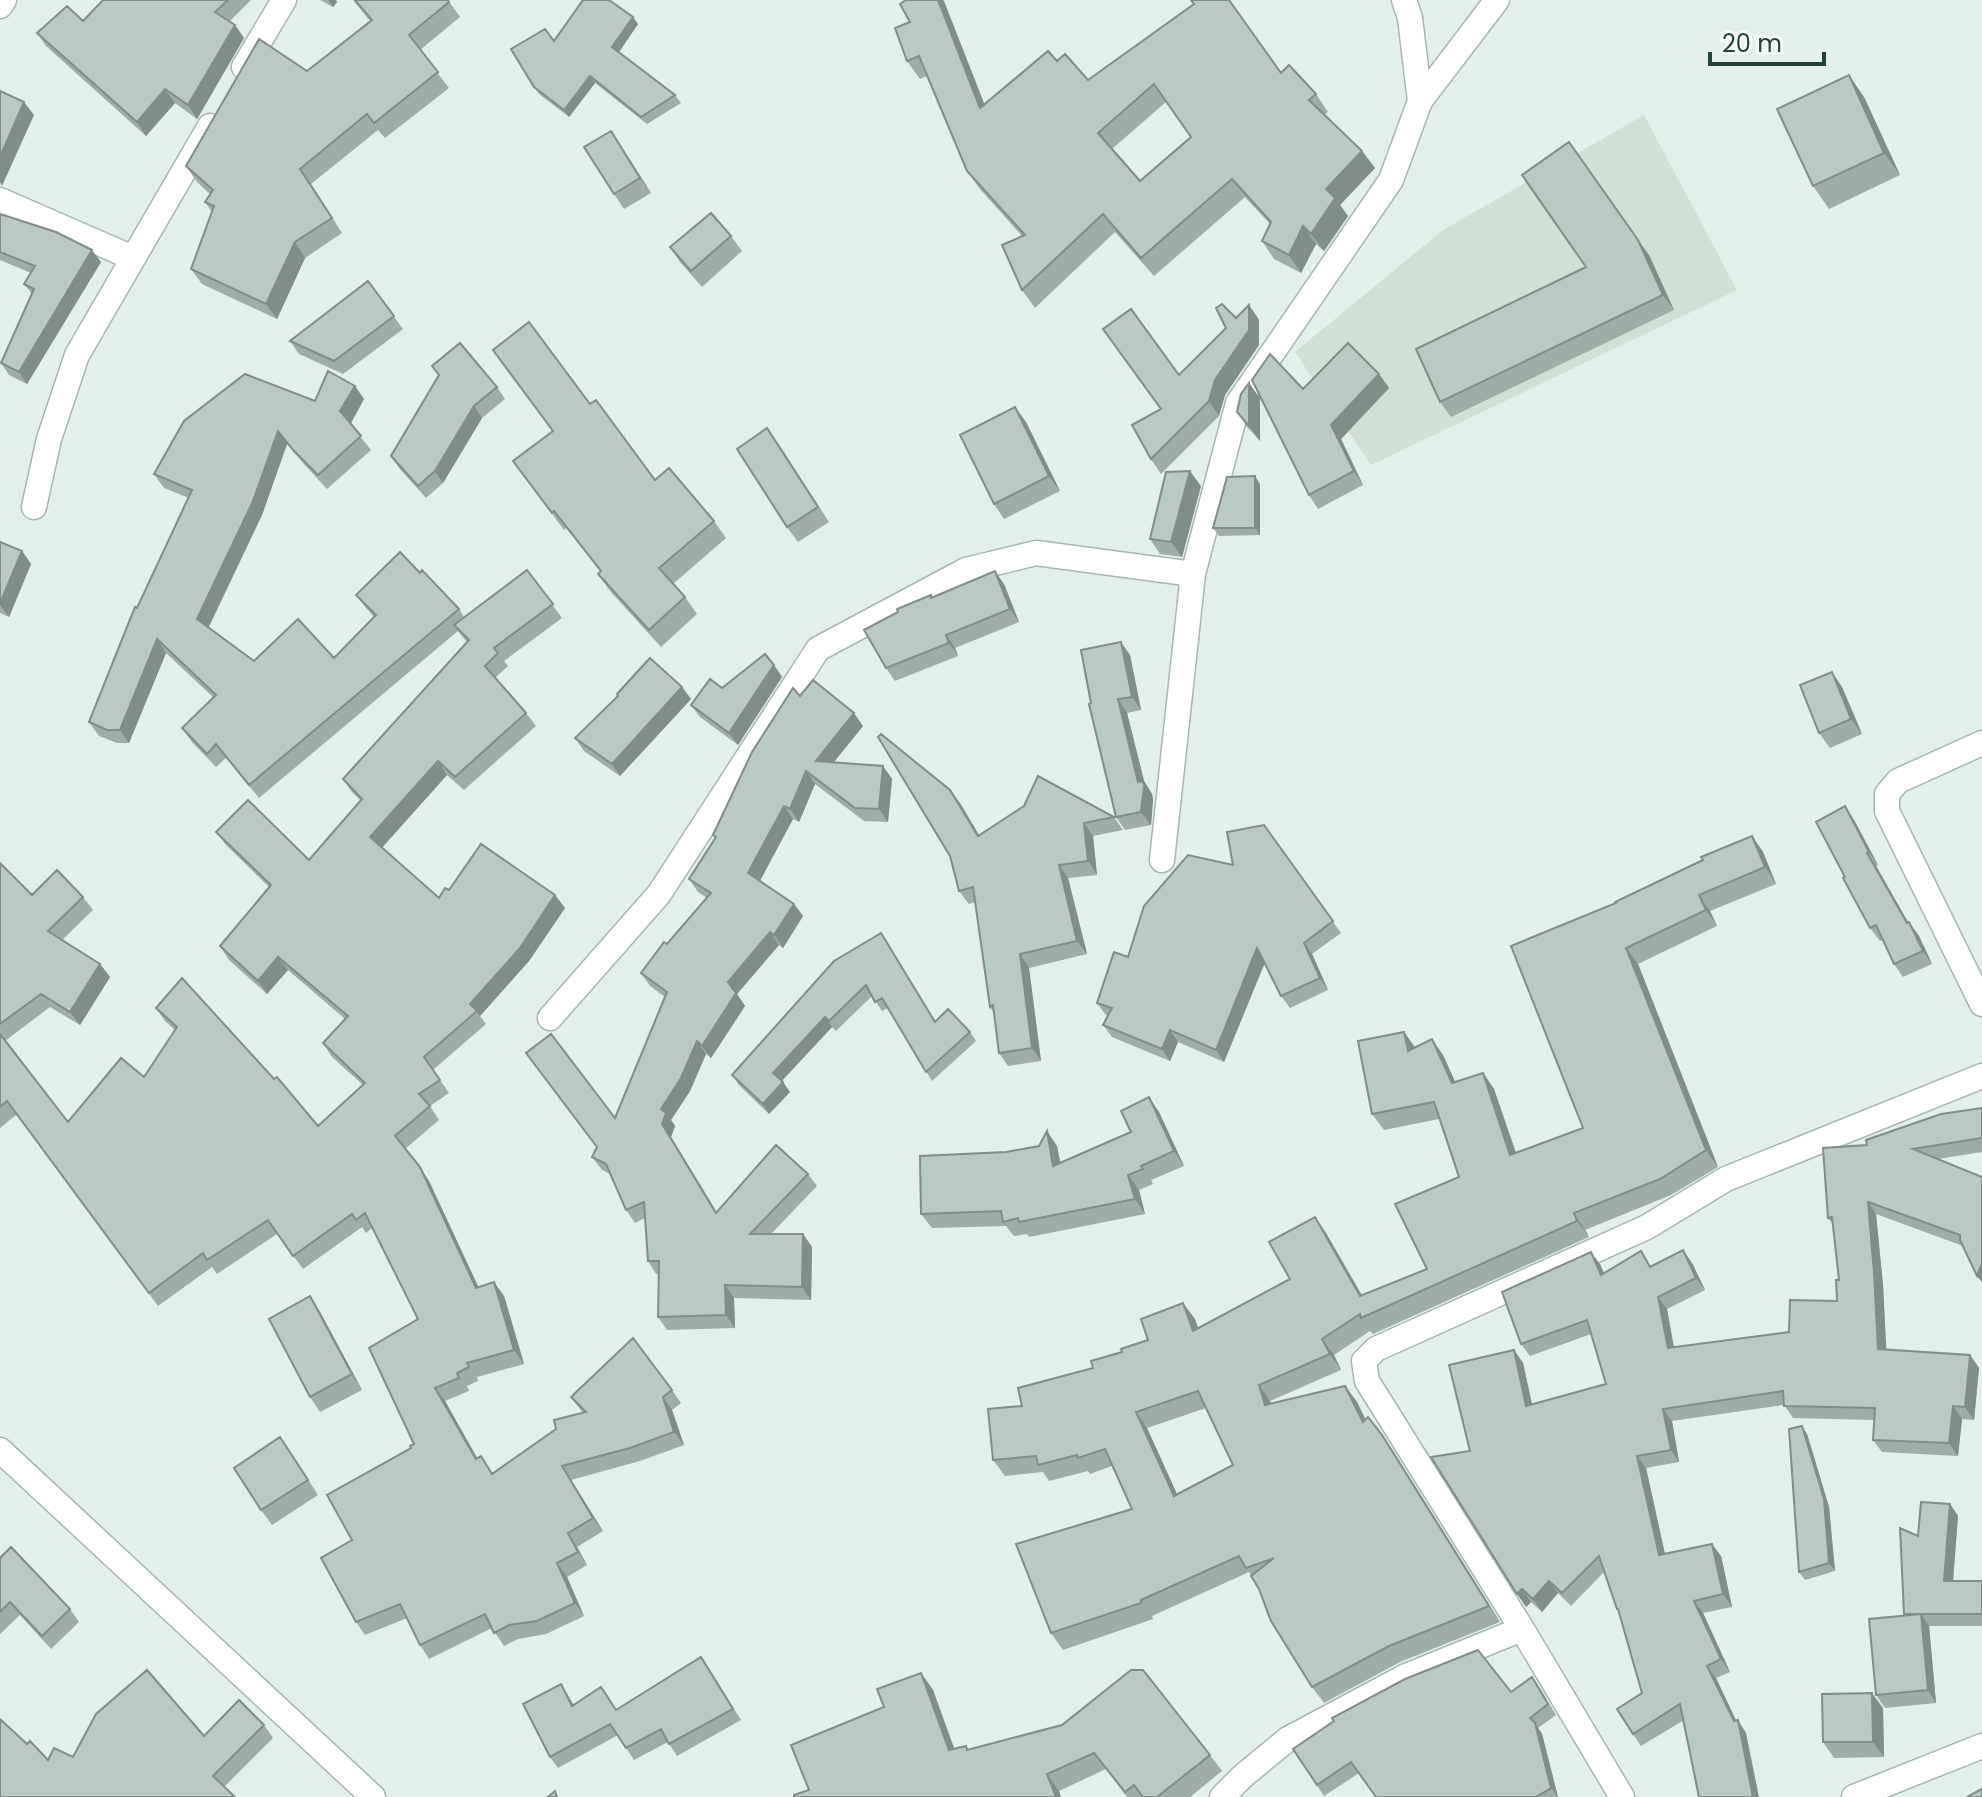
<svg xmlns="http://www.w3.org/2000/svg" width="1982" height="1797" font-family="Poppins,sans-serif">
	<rect width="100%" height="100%" fill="#e3efe8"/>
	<path fill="#d1dfd7" d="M 1644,115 L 1737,290 L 1371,465 L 1295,352 L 1443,230 Z"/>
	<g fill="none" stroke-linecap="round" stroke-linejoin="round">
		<defs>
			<path id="minor" d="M 0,6 L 4,0
				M 244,67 L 284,0
				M 1420,101 L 1497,0
				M 0,200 L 133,258
				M 34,507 L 49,439 L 77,355 L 210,126
				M 1982,743 L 1898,781 L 1887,794 L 1887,811 L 1982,1004
				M 1162,860 L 1193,574 L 1238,403 L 1391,180 L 1420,101 L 1410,18 L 1404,0
				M 550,1018 L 659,894 L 818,649 L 966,570 L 1036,553 L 1193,574
				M 0,1450 L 373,1797
				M 1222,1797 L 1243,1776 L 1288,1739 L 1406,1676 L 1522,1629
				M 1622,1797 L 1522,1629 L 1367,1381 L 1364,1361 L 1376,1349 L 1647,1227 L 1726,1179 L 1982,1076
				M 1854,1797 L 1982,1746"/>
		</defs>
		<use href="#minor" stroke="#a5b8af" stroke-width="27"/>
		<use href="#minor" stroke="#fff" stroke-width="24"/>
	</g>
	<path fill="#9eaea6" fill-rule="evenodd" d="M 103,0 L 251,0 L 230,21 L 235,25 L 244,38 L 197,119 L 175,103 L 146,136 L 46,46 L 37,33 L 83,21 Z
		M 320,0 L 336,0 L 337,2 L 333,7 Z
		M 353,0 L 448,0 L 460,17 L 420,50 L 449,88 L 385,138 L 378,130 L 311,184 L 342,233 L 305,258 L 277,319 L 202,284 L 191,269 L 212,212 L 205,202 L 210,194 L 197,182 L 186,166 L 370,21 Z
		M 906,0 L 943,0 L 984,104 L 1057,61 L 1088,80 L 1281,73 L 1316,94 L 1328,112 L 1324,115 L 1362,151 L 1375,168 L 1340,205 L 1348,216 L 1324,251 L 1316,244 L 1301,273 L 1274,259 L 1262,241 L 1270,224 L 1245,197 L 1154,276 L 1115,232 L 1035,308 L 1022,290 L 1022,236 L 980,189 L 967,171 L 927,76 L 920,79 L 907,61 L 910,22 ZM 1166,102 L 1190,137 L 1140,181 L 1112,149 Z
		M 638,24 L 619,52 L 675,95 L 681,103 L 647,124 L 595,83 L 569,117 L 539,94 L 534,87 L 554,41 Z
		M 1864,97 L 1900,175 L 1829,209 L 1813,186 Z
		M 621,146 L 651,193 L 624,209 L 614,194 Z
		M 0,214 L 101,262 L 27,384 L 9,375 L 1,363 L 32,294 L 24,284 L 31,273 L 0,260 Z
		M 731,236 L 742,251 L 702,287 L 680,262 L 670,247 Z
		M 1649,255 L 1674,310 L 1451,417 L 1440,402 Z
		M 368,281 L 403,329 L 343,374 L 299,354 L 290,341 Z
		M 1249,305 L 1259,320 L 1259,345 L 1225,395 L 1219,416 L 1161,474 L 1151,459 L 1160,409 L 1179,375 Z
		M 493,350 L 590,404 L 655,480 L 714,521 L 726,538 L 673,584 L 685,597 L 697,614 L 661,647 L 610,591 L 598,574 L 600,571 L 566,528 L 564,530 L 526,478 L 553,431 Z
		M 432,366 L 497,387 L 505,399 L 482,418 L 443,483 L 426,498 L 399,468 L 391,456 L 439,376 Z
		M 1379,374 L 1389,388 L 1341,439 L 1363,485 L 1318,509 L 1309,495 L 1303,389 Z
		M 1260,398 L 1260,441 L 1247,427 L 1237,412 Z
		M 364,399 L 350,424 L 371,450 L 327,489 L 304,464 L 287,444 L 262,515 L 209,627 L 254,661 L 334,658 L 374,617 L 366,608 L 356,595 L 420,573 L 459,609 L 464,617 L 527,570 L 562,618 L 504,661 L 508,666 L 495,678 L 526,713 L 536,726 L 464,790 L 447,775 L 382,847 L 439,898 L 449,890 L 555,895 L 565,908 L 529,961 L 480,1016 L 486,1024 L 433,1070 L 449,1093 L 430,1106 L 439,1120 L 405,1149 L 429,1181 L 478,1287 L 504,1296 L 524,1364 L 477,1377 L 478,1381 L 467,1386 L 469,1391 L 445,1401 L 477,1458 L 492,1473 L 583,1413 L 571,1397 L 672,1390 L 681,1403 L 672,1410 L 684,1445 L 640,1461 L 571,1480 L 603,1531 L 577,1547 L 587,1565 L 567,1577 L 584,1616 L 546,1634 L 518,1639 L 504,1646 L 492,1628 L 429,1659 L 420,1645 L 407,1618 L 365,1635 L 356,1622 L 352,1540 L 414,1444 L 418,1319 L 372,1228 L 366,1233 L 362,1227 L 303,1269 L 277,1234 L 217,1274 L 212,1267 L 158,1306 L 17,1114 L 0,1128 L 0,863 L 32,895 L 83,897 L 93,910 L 62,940 L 100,964 L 110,977 L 80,1025 L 50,1007 L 5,1041 L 68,1122 L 144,1077 L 175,1030 L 165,1021 L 156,1008 L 318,1126 L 363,1085 L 332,1057 L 323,1043 L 345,1019 L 288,970 L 267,994 L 229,960 L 220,946 L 269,887 L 226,845 L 216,832 L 309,860 L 361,801 L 352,792 L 343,779 L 467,642 L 458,631 L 259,798 L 226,758 L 216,767 L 192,742 L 182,728 L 214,698 L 166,653 L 129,743 L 117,743 L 99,736 L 89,722 L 137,608 L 189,498 L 164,488 L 154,474 L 315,401 Z
		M 1026,422 L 1060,491 L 1004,519 L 994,504 Z
		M 778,443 L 829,522 L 798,542 L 787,527 Z
		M 1260,484 L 1260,535 L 1219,536 L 1213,528 Z
		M 1201,486 L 1182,557 L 1160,554 L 1150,539 Z
		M 0,542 L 22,551 L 31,564 L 9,617 L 0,613 Z
		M 1004,584 L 1019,622 L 955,648 L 958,656 L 895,681 L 886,668 L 932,597 Z
		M 1130,655 L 1141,710 L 1127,713 L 1144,781 L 1152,794 L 1153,800 L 1151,825 L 1125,830 L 1116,817 L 1091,703 Z
		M 774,665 L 782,677 L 738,745 L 700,717 L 691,705 Z
		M 682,687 L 691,699 L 620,776 L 584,751 L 575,738 Z
		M 1842,687 L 1862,734 L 1830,748 L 1819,733 Z
		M 800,696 L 863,726 L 834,762 L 883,766 L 892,779 L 888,822 L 864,821 L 815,784 L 799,822 L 793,819 L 760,881 L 794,904 L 803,916 L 783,948 L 779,945 L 737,994 L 745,1006 L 711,1058 L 706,1054 L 690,1091 L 671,1120 L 675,1126 L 671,1137 L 716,1212 L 808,1174 L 817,1186 L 771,1234 L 803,1234 L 812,1247 L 811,1300 L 734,1298 L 735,1328 L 667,1330 L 658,1317 L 659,1274 L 656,1274 L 648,1261 L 645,1218 L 635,1223 L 626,1210 L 610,1174 L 602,1170 L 592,1157 L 615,1118 L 665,997 L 650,986 L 641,973 L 707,898 L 698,892 L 689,879 L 715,838 L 713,835 Z
		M 960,803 L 979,835 L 1114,817 L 1123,830 L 1093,836 L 1097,875 L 1068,878 L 1087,954 L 1029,968 L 1041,1061 L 1008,1066 L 999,1053 L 994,1013 L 990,1007 L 975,902 L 969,904 L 959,891 L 950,856 Z
		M 1854,820 L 1878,865 L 1876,866 L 1908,923 L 1919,936 L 1932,964 L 1903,977 L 1894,964 L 1883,940 L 1880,941 L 1870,928 L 1845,877 Z
		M 1264,825 L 1341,933 L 1312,954 L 1328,990 L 1290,1008 L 1281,996 L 1265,962 L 1224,1062 L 1178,1042 L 1170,1061 L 1112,1037 L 1103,1025 L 1108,1016 L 1106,1015 L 1097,1003 L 1128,957 L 1233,865 Z
		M 1752,836 L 1763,852 L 1776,884 L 1710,911 L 1717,926 L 1638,964 L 1718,1167 L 1671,1195 L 1585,1230 L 1589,1237 L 1373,1334 L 1370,1331 L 1334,1355 L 1341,1370 L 1270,1401 L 1271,1403 L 1345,1386 L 1357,1402 L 1366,1420 L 1382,1435 L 1393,1451 L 1500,1622 L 1400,1662 L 1324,1703 L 1312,1687 L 1249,1572 L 1152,1616 L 1153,1619 L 1063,1650 L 1051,1633 L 1132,1509 L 1112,1466 L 1090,1474 L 1088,1471 L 1049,1481 L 1043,1472 L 1005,1476 L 993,1460 L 1022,1406 L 1122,1352 L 1195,1319 L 1198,1328 L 1290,1279 L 1315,1217 L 1326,1233 L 1362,1295 L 1427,1269 L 1459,1177 L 1439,1119 L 1384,1130 L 1372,1114 L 1404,1032 L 1415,1047 L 1443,1055 L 1455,1082 L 1483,1073 L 1494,1089 L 1516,1153 L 1583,1128 L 1616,903 ZM 1206,1408 L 1233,1465 L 1177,1494 L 1147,1428 Z
		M 881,933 L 935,1021 L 970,1032 L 976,1041 L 932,1081 L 888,1008 L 882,1011 L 872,996 L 836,1031 L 832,1027 L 781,1081 L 790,1092 L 769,1114 L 739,1085 L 732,1075 Z
		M 1982,1108 L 1982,1152 L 1938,1159 L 1982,1177 L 1982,1282 L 1977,1276 L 1963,1246 L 1876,1214 L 1883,1285 L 1886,1350 L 1970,1355 L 1979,1368 L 1974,1420 L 1962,1419 L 1958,1456 L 1882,1452 L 1873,1440 L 1874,1420 L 1793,1418 L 1784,1405 L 1672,1421 L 1679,1462 L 1646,1468 L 1665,1554 L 1721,1556 L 1732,1607 L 1703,1613 L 1730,1672 L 1716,1678 L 1736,1720 L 1746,1733 L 1684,1720 L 1641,1746 L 1633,1734 L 1642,1693 L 1620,1614 L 1617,1609 L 1604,1572 L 1571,1606 L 1558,1593 L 1542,1612 L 1531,1602 L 1526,1607 L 1470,1451 L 1514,1350 L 1523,1363 L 1532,1404 L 1606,1384 L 1591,1334 L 1530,1356 L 1521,1344 L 1600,1264 L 1604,1273 L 1651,1266 L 1692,1263 L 1705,1290 L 1667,1309 L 1674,1347 L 1789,1332 L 1837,1301 L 1839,1280 L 1833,1224 L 1828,1218 L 1867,1145 Z
		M 1159,1112 L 1184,1166 L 1151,1180 L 1153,1184 L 1139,1190 L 1145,1214 L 1029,1237 L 1027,1234 L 1014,1236 L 1006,1226 L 932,1228 L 921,1214 L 1006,1152 L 1057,1146 L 1060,1163 L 1131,1132 Z
		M 310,1296 L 320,1312 L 362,1390 L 320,1412 L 310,1397 Z
		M 1807,1434 L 1829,1507 L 1835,1571 L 1805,1580 L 1799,1572 Z
		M 291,1453 L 318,1495 L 272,1525 L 261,1510 Z
		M 1950,1504 L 1958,1516 L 1953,1581 L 1982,1581 L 1982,1626 L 1929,1626 L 1936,1703 L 1885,1708 L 1876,1695 L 1905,1615 L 1904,1614 L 1918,1536 Z
		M 0,1558 L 70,1609 L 79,1622 L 51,1649 L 20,1615 L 0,1634 Z
		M 709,1669 L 741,1720 L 677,1756 L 668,1742 L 634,1760 L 618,1735 L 558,1768 L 550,1757 L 561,1684 L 574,1705 L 616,1710 Z
		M 921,1673 L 933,1690 L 954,1749 L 966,1746 L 968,1750 L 1210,1755 L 1222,1771 L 1190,1797 L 1127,1797 L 1106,1769 L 1059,1791 L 1061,1797 L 794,1797 L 809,1790 L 884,1707 Z
		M 1539,1687 L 1556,1715 L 1538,1728 L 1542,1734 L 1558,1797 L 1376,1797 L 1359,1773 L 1324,1796 L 1293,1749 L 1511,1692 Z
		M 1883,1708 L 1884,1757 L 1834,1758 L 1823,1742 Z
		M 264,1725 L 273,1738 L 224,1787 L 0,1797 L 27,1744 L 48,1760 L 204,1736 Z"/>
	<path fill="#818d87" d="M 328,0 L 336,0 L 337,2 L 333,7 Z
		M 938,0 L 943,0 L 944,1 L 993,126 L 980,108 Z
		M 633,17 L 638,24 L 617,55 L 612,47 Z
		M 235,25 L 244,38 L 197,119 L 188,105 Z
		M 1849,75 L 1864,97 L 1900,175 L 1884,153 Z
		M 590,76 L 595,83 L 569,117 L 564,110 Z
		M 165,89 L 175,103 L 146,136 L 137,122 Z
		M 24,102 L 34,115 L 2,186 L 0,182 L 0,157 Z
		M 611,131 L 621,146 L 651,193 L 640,178 Z
		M 1362,151 L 1375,168 L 1340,205 L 1348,216 L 1324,251 L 1311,234 L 1326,189 Z
		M 1303,226 L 1316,244 L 1301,273 L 1289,255 Z
		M 1638,240 L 1649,255 L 1674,310 L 1663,295 Z
		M 295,242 L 305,258 L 277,319 L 266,304 Z
		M 92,250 L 101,262 L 27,384 L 19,372 Z
		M 1249,305 L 1259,320 L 1259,345 L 1225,395 L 1219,416 L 1209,401 L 1215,380 Z
		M 1379,374 L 1389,388 L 1341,439 L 1363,485 L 1354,471 L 1331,425 Z
		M 1249,383 L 1260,398 L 1260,441 L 1249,426 Z
		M 355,386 L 364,399 L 350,425 L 340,411 Z
		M 474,406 L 482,418 L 443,483 L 435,471 Z
		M 1015,407 L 1026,422 L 1060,491 L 1049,476 Z
		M 278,431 L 287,444 L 262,515 L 206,632 L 197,619 Z
		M 1190,471 L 1201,486 L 1182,557 L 1171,542 Z
		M 1255,476 L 1260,484 L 1260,535 L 1255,528 Z
		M 22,551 L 31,564 L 9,617 L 0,605 L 0,603 Z
		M 995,571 L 1004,584 L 1019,622 L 1010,609 Z
		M 946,635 L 955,648 L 958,656 L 949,643 Z
		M 157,639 L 166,653 L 129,743 L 120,730 Z
		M 1121,642 L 1130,655 L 1141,710 L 1132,697 Z
		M 774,665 L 782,677 L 738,745 L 729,733 Z
		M 1832,672 L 1842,687 L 1862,734 L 1851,719 Z
		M 682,687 L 691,699 L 620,776 L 612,764 Z
		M 1118,699 L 1127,713 L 1144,781 L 1152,794 L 1153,800 L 1151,825 L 1141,812 L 1138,782 Z
		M 854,713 L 863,726 L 825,773 L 816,761 Z
		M 438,761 L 447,775 L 380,850 L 370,837 Z
		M 883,766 L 892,779 L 888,822 L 879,809 Z
		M 806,771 L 815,784 L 799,822 L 790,809 Z
		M 950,790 L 960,803 L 987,849 L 978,836 Z
		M 784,806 L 793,819 L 757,886 L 748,873 Z
		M 1845,806 L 1854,820 L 1878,865 L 1869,852 Z
		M 1084,823 L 1093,836 L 1097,875 L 1088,861 Z
		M 1752,836 L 1763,852 L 1776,884 L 1765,867 Z
		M 1867,853 L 1876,866 L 1916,936 L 1909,922 L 1919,936 L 1932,964 L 1923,951 Z
		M 1059,865 L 1068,878 L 1087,954 L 1077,941 Z
		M 555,895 L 565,908 L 529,961 L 480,1016 L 470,1004 Z
		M 1699,895 L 1710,911 L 1717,926 L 1706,910 Z
		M 794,904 L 803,916 L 783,948 L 774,935 Z
		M 770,932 L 779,945 L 737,994 L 745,1006 L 711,1058 L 702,1046 L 728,982 Z
		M 1304,943 L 1312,954 L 1328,990 L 1320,978 Z
		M 1257,948 L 1266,960 L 1224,1062 L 1216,1050 Z
		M 1626,948 L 1638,964 L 1718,1167 L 1706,1150 Z
		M 1020,954 L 1029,968 L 1041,1061 L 1032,1048 Z
		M 278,957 L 288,970 L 267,994 L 258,981 Z
		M 100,964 L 110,977 L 80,1025 L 70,1012 Z
		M 825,1017 L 832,1027 L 780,1083 L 773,1073 Z
		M 1170,1030 L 1178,1042 L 1170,1061 L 1162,1049 Z
		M 1404,1032 L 1415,1048 L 1408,1051 Z
		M 1432,1039 L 1443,1055 L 1463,1099 L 1452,1083 Z
		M 697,1041 L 706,1054 L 690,1091 L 671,1120 L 675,1126 L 671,1137 L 725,1225 L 662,1124 L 661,1109 Z
		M 1483,1073 L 1494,1089 L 1522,1171 L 1510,1155 Z
		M 783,1082 L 790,1092 L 769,1114 L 763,1104 Z
		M 1149,1097 L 1159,1112 L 1184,1166 L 1174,1151 Z
		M 1047,1131 L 1057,1146 L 1064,1181 L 1053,1166 Z
		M 420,1167 L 429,1181 L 485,1301 L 476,1288 Z
		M 1128,1175 L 1139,1190 L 1145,1214 L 1135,1199 Z
		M 1868,1202 L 1876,1214 L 1883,1285 L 1887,1362 L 1878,1349 Z
		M 1574,1213 L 1585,1230 L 1589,1237 L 1577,1221 Z
		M 1315,1217 L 1326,1233 L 1371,1312 L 1360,1296 Z
		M 803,1234 L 812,1247 L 811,1300 L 802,1287 Z
		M 1683,1250 L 1692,1263 L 1705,1290 L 1696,1278 Z
		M 1591,1252 L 1600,1264 L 1610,1288 L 1601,1275 Z
		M 1982,1263 L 1982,1282 L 1977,1276 Z
		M 494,1282 L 504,1296 L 524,1364 L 514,1350 Z
		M 725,1285 L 734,1298 L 735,1328 L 726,1315 Z
		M 310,1296 L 320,1312 L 362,1390 L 352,1374 Z
		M 1658,1297 L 1667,1309 L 1676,1361 L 1668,1348 Z
		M 1183,1303 L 1195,1319 L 1204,1347 L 1193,1331 Z
		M 1322,1339 L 1334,1355 L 1341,1370 L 1330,1354 Z
		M 1514,1350 L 1523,1363 L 1535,1419 L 1526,1406 Z
		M 1970,1355 L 1979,1368 L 1974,1420 L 1965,1407 Z
		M 1259,1385 L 1270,1401 L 1277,1421 L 1265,1405 Z
		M 1345,1386 L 1357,1402 L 1374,1438 L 1363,1422 Z
		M 435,1388 L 445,1401 L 485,1472 L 476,1459 Z
		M 663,1397 L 672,1410 L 684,1445 L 674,1432 Z
		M 1953,1406 L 1962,1419 L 1958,1456 L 1949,1443 Z
		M 1663,1409 L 1672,1421 L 1679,1462 L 1671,1450 Z
		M 1136,1412 L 1147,1428 L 1185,1512 L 1174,1496 Z
		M 1802,1426 L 1807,1434 L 1829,1507 L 1835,1571 L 1829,1563 Z
		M 1382,1435 L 1393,1451 L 1500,1622 L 1489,1606 Z
		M 1637,1456 L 1646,1468 L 1668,1568 L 1659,1555 Z
		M 562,1466 L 571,1480 L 603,1531 L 593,1518 Z
		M 1950,1504 L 1958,1516 L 1952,1593 L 1944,1581 Z
		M 568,1533 L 577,1547 L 587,1565 L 578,1552 Z
		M 1712,1544 L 1721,1556 L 1732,1607 L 1723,1594 Z
		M 557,1563 L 567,1577 L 584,1616 L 575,1603 Z
		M 1549,1581 L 1558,1593 L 1542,1612 L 1533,1599 Z
		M 1522,1589 L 1531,1602 L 1526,1607 L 1517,1594 Z
		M 1694,1601 L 1703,1613 L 1730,1672 L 1721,1659 Z
		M 1921,1614 L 1929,1626 L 1936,1703 L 1928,1690 Z
		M 1707,1666 L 1716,1678 L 1738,1725 L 1738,1720 L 1746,1733 L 1759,1797 L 1753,1797 L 1734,1721 Z
		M 921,1673 L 933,1690 L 961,1767 L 949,1750 Z
		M 1872,1693 L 1883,1708 L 1884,1757 L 1873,1742 Z
		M 1535,1723 L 1542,1734 L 1558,1797 L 1551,1788 Z
		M 1047,1774 L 1059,1791 L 1061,1797 L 1056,1797 Z"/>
	<path fill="#b8cac1" stroke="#818d87" stroke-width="2" fill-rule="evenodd" d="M 103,0 L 228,0 L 215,12 L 235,25 L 188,105 L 165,89 L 137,122 L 37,33 L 67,6 L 83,21 Z
		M 355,0 L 448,0 L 449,2 L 409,35 L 438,72 L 374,123 L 367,114 L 300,169 L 332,218 L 295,242 L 266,304 L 191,269 L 214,206 L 205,202 L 213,190 L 186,166 L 259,39 L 307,71 L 372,20 Z
		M 583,0 L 609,0 L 633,17 L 612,47 L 675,95 L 641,117 L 590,76 L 564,110 L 534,87 L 511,49 L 545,29 L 554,41 Z
		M 906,0 L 938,0 L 980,108 L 1048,51 L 1057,61 L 1065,54 L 1088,80 L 1194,4 L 1191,0 L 1229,0 L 1281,73 L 1289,65 L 1316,94 L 1309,100 L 1362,151 L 1326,189 L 1335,198 L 1311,234 L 1303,226 L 1289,255 L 1262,241 L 1271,222 L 1232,179 L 1141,258 L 1103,214 L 1022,290 L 1002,245 L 1025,235 L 967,171 L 919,56 L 907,61 L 895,28 L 910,22 L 900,4 ZM 1154,84 L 1191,137 L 1140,181 L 1098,133 Z
		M 1849,75 L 1884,153 L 1813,186 L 1777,109 Z
		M 0,91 L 24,102 L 0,157 Z
		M 611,131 L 640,178 L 614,194 L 584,147 Z
		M 1569,142 L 1638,240 L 1663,295 L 1440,402 L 1416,349 L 1586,267 L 1522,175 Z
		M 711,213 L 731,236 L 691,271 L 670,247 Z
		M 0,214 L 56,232 L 92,250 L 19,372 L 1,363 L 34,289 L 24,284 L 35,266 L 0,252 Z
		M 368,281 L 394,316 L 334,361 L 290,341 Z
		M 1222,304 L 1236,318 L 1249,305 L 1249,330 L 1215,380 L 1209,401 L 1151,459 L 1132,425 L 1161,409 L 1103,329 L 1131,309 L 1179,375 L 1226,328 L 1216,308 Z
		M 529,322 L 590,404 L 596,400 L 655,480 L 669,468 L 714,521 L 659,568 L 685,597 L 649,630 L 598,574 L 601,571 L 554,511 L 552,513 L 513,461 L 553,431 L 493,350 Z
		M 460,343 L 497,387 L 474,406 L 435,471 L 418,486 L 391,456 L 439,375 L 432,366 Z
		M 1348,343 L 1379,374 L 1331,425 L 1354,471 L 1309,495 L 1252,380 L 1270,354 L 1303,389 Z
		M 328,371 L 355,386 L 340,411 L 361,436 L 318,475 L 294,451 L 278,431 L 253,501 L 197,619 L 254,661 L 298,619 L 334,658 L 376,615 L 356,595 L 400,552 L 420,573 L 422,570 L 459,609 L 249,785 L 216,744 L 207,754 L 182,728 L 216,695 L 157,639 L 120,730 L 107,730 L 89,722 L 135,607 L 137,608 L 192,490 L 154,474 L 184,421 L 245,374 L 315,401 Z
		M 1249,383 L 1249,426 L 1237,412 L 1241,394 Z
		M 1015,407 L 1049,476 L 994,504 L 960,435 Z
		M 767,428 L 818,507 L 787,527 L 737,449 Z
		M 1190,471 L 1171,542 L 1150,539 L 1166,472 Z
		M 1255,476 L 1255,528 L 1213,528 L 1227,477 Z
		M 0,542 L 22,551 L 0,603 Z
		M 527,570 L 553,604 L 494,648 L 498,653 L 485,666 L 526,713 L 455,777 L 438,761 L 370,837 L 439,898 L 445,888 L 449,890 L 481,844 L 555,895 L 520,948 L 470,1004 L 477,1011 L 424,1057 L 440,1080 L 419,1094 L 430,1106 L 395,1136 L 420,1167 L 476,1288 L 494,1282 L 514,1350 L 467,1363 L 469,1367 L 457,1373 L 459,1378 L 435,1388 L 476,1459 L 481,1456 L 492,1474 L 556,1429 L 554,1420 L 586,1412 L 571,1397 L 633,1338 L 672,1390 L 663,1397 L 674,1432 L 630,1448 L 562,1466 L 593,1518 L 568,1533 L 578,1552 L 557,1563 L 575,1603 L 537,1621 L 509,1625 L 494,1633 L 485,1614 L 420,1645 L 400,1604 L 356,1622 L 321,1558 L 352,1540 L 327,1495 L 411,1448 L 410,1446 L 414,1444 L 369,1348 L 418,1319 L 365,1213 L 356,1220 L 352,1214 L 293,1256 L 268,1220 L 207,1260 L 203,1253 L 149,1293 L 7,1101 L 0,1107 L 0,1034 L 68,1122 L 121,1058 L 144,1077 L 177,1027 L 156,1008 L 182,978 L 274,1079 L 277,1077 L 318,1126 L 365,1083 L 323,1043 L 348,1016 L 278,957 L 258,981 L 220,946 L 271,885 L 216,832 L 248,800 L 309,860 L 362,799 L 343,779 L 469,640 L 454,625 Z
		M 995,571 L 1010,609 L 946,635 L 949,643 L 886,668 L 864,630 L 898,612 L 897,609 L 931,595 L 931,598 Z
		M 1121,642 L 1132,697 L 1118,699 L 1138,782 L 1143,781 L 1144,786 L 1141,812 L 1116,817 L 1089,704 L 1091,703 L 1081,650 Z
		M 765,654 L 774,665 L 729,733 L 691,705 L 710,679 L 722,688 Z
		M 650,658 L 682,687 L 612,764 L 575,738 L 618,696 L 617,694 Z
		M 1832,672 L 1851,719 L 1819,733 L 1800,685 Z
		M 813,680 L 854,713 L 816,761 L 883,766 L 879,809 L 855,808 L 806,771 L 790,809 L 784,806 L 748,873 L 794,904 L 774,935 L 770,932 L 728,982 L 736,993 L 702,1046 L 697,1041 L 681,1078 L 661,1109 L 666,1113 L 662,1124 L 716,1213 L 776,1145 L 808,1174 L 750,1234 L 803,1234 L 802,1287 L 725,1285 L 726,1315 L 658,1317 L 659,1261 L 648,1261 L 644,1202 L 626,1210 L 606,1164 L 592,1157 L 597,1147 L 526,1053 L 551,1034 L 615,1118 L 667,992 L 641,973 L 664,942 L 667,944 L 711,893 L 689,879 L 716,837 L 713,835 L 752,752 L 793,688 L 800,696 Z
		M 881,734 L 950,790 L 978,836 L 1024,806 L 1038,776 L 1114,817 L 1084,823 L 1088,861 L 1059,865 L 1077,941 L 1020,954 L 1032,1048 L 999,1053 L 993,1005 L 990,1007 L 973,887 L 959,891 L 950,856 L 878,737 Z
		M 1845,806 L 1869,852 L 1867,853 L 1907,923 L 1909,922 L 1923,951 L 1894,964 L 1876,925 L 1870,928 L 1843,878 L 1845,877 L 1816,822 Z
		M 1264,825 L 1333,921 L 1304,943 L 1320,978 L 1281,996 L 1257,948 L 1216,1050 L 1170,1030 L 1162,1049 L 1103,1025 L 1112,1008 L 1097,1003 L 1114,952 L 1128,957 L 1144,906 L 1188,855 L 1233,865 L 1227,832 Z
		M 1752,836 L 1765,867 L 1699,895 L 1706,910 L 1626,948 L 1706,1150 L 1660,1179 L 1574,1213 L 1577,1221 L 1361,1318 L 1360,1314 L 1322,1339 L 1330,1354 L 1259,1385 L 1265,1405 L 1345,1386 L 1363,1422 L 1368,1417 L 1382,1435 L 1489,1606 L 1389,1646 L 1312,1687 L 1271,1621 L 1259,1589 L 1251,1576 L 1274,1558 L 1246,1568 L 1239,1556 L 1141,1600 L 1141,1603 L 1051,1633 L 1016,1544 L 1132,1509 L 1105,1449 L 1078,1458 L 1077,1455 L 1038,1465 L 1036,1456 L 993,1460 L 988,1409 L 1022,1406 L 1018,1388 L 1093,1368 L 1091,1361 L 1122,1352 L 1121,1349 L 1148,1340 L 1141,1319 L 1183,1303 L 1193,1331 L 1290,1279 L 1269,1242 L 1315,1217 L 1360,1296 L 1427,1269 L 1395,1204 L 1459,1177 L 1434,1102 L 1372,1114 L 1358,1041 L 1404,1032 L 1408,1051 L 1432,1039 L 1452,1083 L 1483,1073 L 1510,1155 L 1583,1128 L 1511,946 L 1616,903 L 1615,902 L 1703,860 L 1701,857 ZM 1198,1391 L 1233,1465 L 1174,1496 L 1136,1412 Z
		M 0,863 L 32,895 L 57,870 L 83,897 L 48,931 L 100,964 L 70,1012 L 41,994 L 0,1024 Z
		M 881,933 L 935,1022 L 948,1009 L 970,1032 L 926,1072 L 882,998 L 875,1002 L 866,985 L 829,1021 L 825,1017 L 773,1073 L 783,1082 L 763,1104 L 732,1075 L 834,961 Z
		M 1149,1097 L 1174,1151 L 1141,1166 L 1143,1169 L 1128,1175 L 1135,1199 L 1019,1222 L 1018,1218 L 1003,1222 L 1001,1211 L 921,1214 L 920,1156 L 1006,1152 L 1039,1146 L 1047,1131 L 1053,1166 L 1131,1132 L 1121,1111 Z
		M 1982,1108 L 1982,1138 L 1913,1149 L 1982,1177 L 1982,1263 L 1977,1276 L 1960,1240 L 1960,1235 L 1868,1202 L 1874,1272 L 1878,1349 L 1970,1355 L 1965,1407 L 1953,1406 L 1949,1443 L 1873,1440 L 1875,1408 L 1784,1406 L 1783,1391 L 1663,1409 L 1671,1450 L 1637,1456 L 1659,1555 L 1712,1544 L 1723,1594 L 1694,1601 L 1721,1659 L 1707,1666 L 1734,1721 L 1738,1720 L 1753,1797 L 1699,1797 L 1680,1704 L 1633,1734 L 1617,1709 L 1642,1693 L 1618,1609 L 1617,1609 L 1599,1556 L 1562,1593 L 1549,1581 L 1533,1599 L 1522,1589 L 1517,1594 L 1431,1457 L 1470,1451 L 1449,1365 L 1514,1350 L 1526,1406 L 1606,1384 L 1587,1320 L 1521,1344 L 1502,1292 L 1591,1252 L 1601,1275 L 1641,1251 L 1650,1267 L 1683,1250 L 1696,1278 L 1658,1297 L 1668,1348 L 1789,1332 L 1790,1300 L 1837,1301 L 1836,1280 L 1839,1280 L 1832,1217 L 1828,1218 L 1823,1148 L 1867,1145 L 1866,1140 L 1941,1114 Z
		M 310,1296 L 352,1374 L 310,1397 L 269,1319 Z
		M 1802,1426 L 1824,1499 L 1829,1563 L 1799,1572 L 1789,1429 Z
		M 280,1437 L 308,1480 L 261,1510 L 234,1468 Z
		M 1921,1502 L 1950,1504 L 1944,1581 L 1982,1581 L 1982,1614 L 1904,1614 L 1900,1528 L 1918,1536 Z
		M 11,1547 L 70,1609 L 42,1636 L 10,1602 L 0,1612 L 0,1558 Z
		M 1921,1614 L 1928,1690 L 1876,1695 L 1869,1619 Z
		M 1478,1650 L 1511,1692 L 1532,1677 L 1548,1704 L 1530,1718 L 1535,1723 L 1551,1788 L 1536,1797 L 1376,1797 L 1351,1762 L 1317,1785 L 1293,1749 L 1334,1721 L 1332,1718 L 1405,1679 Z
		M 701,1657 L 733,1709 L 669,1744 L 661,1729 L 626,1748 L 610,1724 L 550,1757 L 523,1704 L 561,1684 L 572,1706 L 601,1687 L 616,1710 Z
		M 147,1670 L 204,1736 L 239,1700 L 264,1725 L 213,1776 L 235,1797 L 0,1797 L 0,1719 L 27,1744 L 30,1741 L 48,1760 L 54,1748 L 73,1757 L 96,1714 Z
		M 1131,1670 L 1143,1670 L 1210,1755 L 1157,1797 L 1143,1797 L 1134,1785 L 1125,1792 L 1094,1753 L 1047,1774 L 1056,1797 L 794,1797 L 794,1795 L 809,1790 L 791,1745 L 884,1707 L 877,1689 L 921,1673 L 949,1750 L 966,1746 L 967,1750 L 1062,1725 Z
		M 1872,1693 L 1873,1742 L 1823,1742 L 1822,1694 Z
		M 1982,1789 L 1982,1797 L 1967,1797 Z
		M 555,1791 L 557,1797 L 548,1797 Z"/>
	<path d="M1710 52v12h114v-12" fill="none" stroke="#204335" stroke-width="4"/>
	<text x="1722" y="52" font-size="24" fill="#204335" stroke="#f5faf7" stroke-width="6" paint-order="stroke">20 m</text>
</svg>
